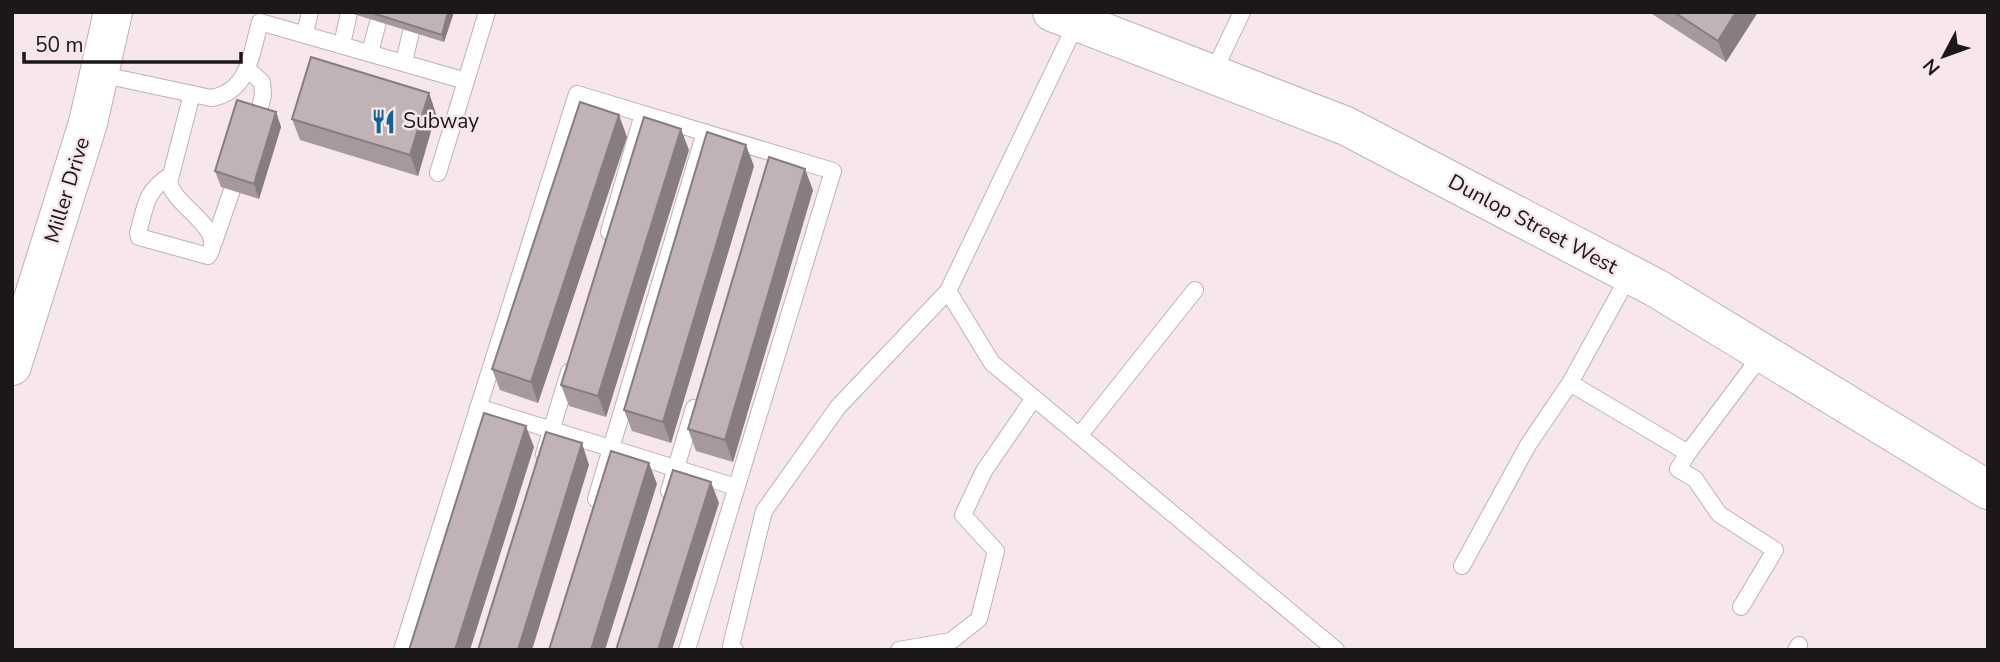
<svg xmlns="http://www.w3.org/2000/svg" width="2000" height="662" font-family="'Nunito Sans',sans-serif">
	<rect width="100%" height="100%" fill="#f7e7ea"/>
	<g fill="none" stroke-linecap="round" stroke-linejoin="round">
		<defs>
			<path id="service" d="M 305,33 L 310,12
				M 342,44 L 349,13
				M 370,53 L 378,22
				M 404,62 L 411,32
				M 247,69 L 262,82 L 263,95 L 257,120
				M 1213,73 L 1242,12
				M 99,74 L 211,98 C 249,92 251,54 260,22 L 466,81 L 438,173
				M 466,81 L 487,12
				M 171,175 C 145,191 146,205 138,233 L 139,237 L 208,256 C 228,229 175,208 169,182 L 171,175 L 192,94
				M 609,232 L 643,114
				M 214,242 L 232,190
				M 1630,274 L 1570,383 L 1688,453 L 1763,353
				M 948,291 L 992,363 L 1336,650
				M 478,407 L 736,487
				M 1079,436 L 1195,290
				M 1688,453 L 1678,469 L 1695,479 L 1719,514 L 1775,550 L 1741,607
				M 544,454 L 569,372
				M 669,491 L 694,408
				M 596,499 L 705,132
				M 1462,566 L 1528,445 L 1570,383
				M 402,650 L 577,94 L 833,171 L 687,650
				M 735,650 L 731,646 L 764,511 L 838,407 L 948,291 L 1077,22
				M 899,650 L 951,641 L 979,619 L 996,551 L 963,515 L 984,471 L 1034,398
				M 1796,650 L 1799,645"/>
			<path id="tertiary" d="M 12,366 L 88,123 L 113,12"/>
			<path id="secondary" d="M 1052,12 L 1346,126 L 1656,288 L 1988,490"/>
		</defs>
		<use href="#service" stroke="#c0b1b3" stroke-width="18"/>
		<use href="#tertiary" stroke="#c0b1b3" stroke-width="40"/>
		<use href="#secondary" stroke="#c0b1b3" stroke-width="40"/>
		<use href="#service" stroke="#fff" stroke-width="16"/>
		<use href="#tertiary" stroke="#fff" stroke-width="38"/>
		<use href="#secondary" stroke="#fff" stroke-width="38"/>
	</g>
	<path fill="#a6999c" d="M 347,12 L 454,12 L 444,42 Z
		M 1649,12 L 1758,12 L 1726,62 Z
		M 429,93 L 436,114 L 418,176 L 300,140 L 292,119 Z
		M 276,112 L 281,127 L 259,199 L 221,187 L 215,171 Z
		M 627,137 L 538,403 L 500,390 L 492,369 Z
		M 689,150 L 606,417 L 569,406 L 561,385 Z
		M 754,166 L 671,443 L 632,431 L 624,410 Z
		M 813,190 L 733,462 L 696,451 L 688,429 Z"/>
	<path fill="#877d7f" d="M 448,12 L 454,12 L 444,42 L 442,35 Z
		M 1736,12 L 1758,12 L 1726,62 L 1718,41 Z
		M 429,93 L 436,114 L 418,176 L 410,155 Z
		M 276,112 L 281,127 L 259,199 L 254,184 Z
		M 619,115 L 627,137 L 538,403 L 531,382 Z
		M 681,129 L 689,150 L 606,417 L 598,396 Z
		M 746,145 L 754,166 L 671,443 L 663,422 Z
		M 805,169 L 813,190 L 733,462 L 725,440 Z
		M 526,426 L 534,447 L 470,650 L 455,650 Z
		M 582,443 L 589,465 L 532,650 L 518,650 Z
		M 649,463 L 657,484 L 605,650 L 591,650 Z
		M 711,482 L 719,503 L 672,650 L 658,650 Z"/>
	<path fill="#c1b2b5" stroke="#877d7f" stroke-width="2" d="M 369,12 L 448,12 L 442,35 Z
		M 1674,12 L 1736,12 L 1718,41 Z
		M 311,57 L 429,93 L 410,155 L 292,119 Z
		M 237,100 L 276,112 L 254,184 L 215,171 Z
		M 580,102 L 619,115 L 531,382 L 492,369 Z
		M 644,117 L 681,129 L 598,396 L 561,385 Z
		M 707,132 L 746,145 L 663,422 L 624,410 Z
		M 769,157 L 805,169 L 725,440 L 688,429 Z
		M 484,413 L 526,426 L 455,650 L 409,650 Z
		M 546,432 L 582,443 L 518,650 L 478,650 Z
		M 611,451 L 649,463 L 591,650 L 549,650 Z
		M 673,470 L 711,482 L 658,650 L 616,650 Z"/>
	<defs>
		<symbol id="restaurant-bare" viewBox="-9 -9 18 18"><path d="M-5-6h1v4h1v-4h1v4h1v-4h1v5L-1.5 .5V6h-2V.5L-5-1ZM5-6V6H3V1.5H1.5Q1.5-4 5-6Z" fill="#0f6294" stroke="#f7e7ea" stroke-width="2.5" paint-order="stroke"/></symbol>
	</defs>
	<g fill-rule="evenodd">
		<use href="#restaurant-bare" x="366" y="104" width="35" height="35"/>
	</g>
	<g text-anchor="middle" stroke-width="5" stroke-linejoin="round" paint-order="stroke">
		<g font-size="21" fill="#1c1718" stroke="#f7e7ea" text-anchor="start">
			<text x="403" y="128">Subway</text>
		</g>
		<g font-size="21" fill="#1c1718" stroke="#f7e7ea">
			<text transform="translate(67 190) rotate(-73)" y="7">Miller Drive</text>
			<text transform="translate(1533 224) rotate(28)" y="7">Dunlop Street West</text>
		</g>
	</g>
	<rect width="2000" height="662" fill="none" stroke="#1c1718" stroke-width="28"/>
	<g transform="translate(1944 56) rotate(229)" stroke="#f7e7ea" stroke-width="5" paint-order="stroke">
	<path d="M0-5L12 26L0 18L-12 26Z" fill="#1c1718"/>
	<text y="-10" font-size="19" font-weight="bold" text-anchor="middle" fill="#1c1718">N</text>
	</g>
	<path d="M24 52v10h217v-10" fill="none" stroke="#1c1718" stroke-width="3.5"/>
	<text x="35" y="52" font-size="21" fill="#1c1718" stroke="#f7e7ea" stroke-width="5" paint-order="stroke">50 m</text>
</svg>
